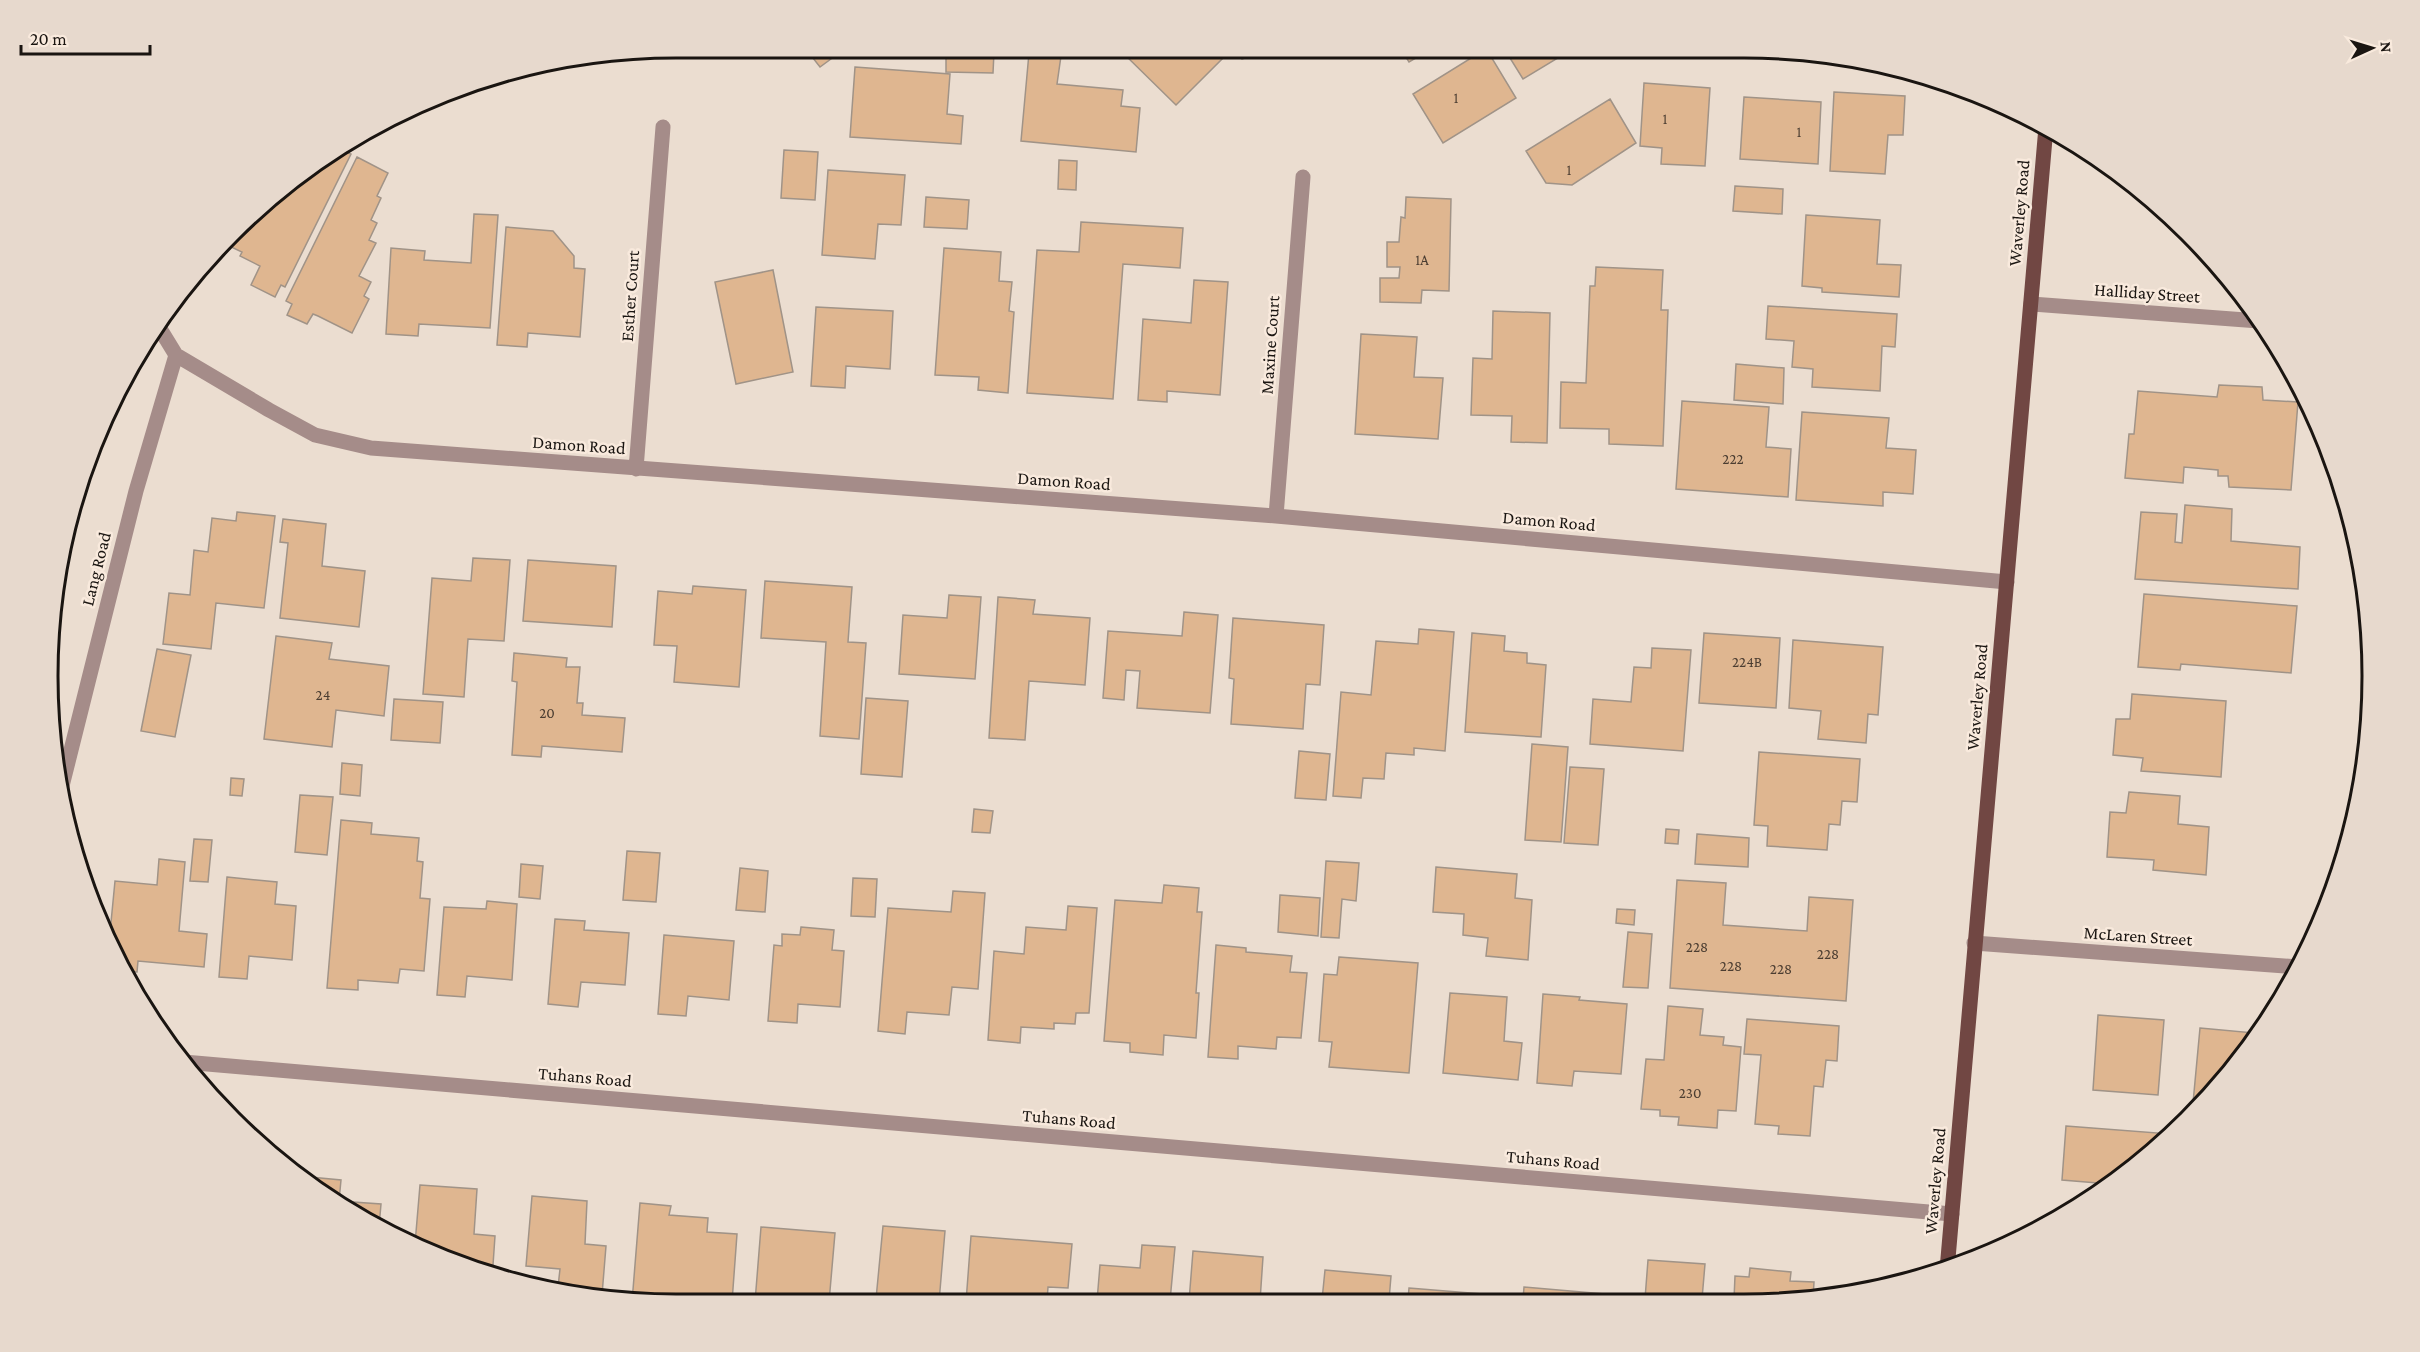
<svg xmlns="http://www.w3.org/2000/svg" width="2420" height="1352" font-family="'Crimson Pro',serif">
	<rect width="100%" height="100%" fill="#ebddd0"/>
	<path fill="#dfb690" stroke="#a09387" stroke-width="1.5" d="M 1484,50 L 1487,50 L 1516,98 L 1443,143 L 1413,94 Z
		M 1505,50 L 1571,50 L 1523,79 Z
		M 1227,51 L 1228,53 L 1176,105 L 1122,52 Z
		M 1239,51 L 1265,51 L 1242,59 Z
		M 1402,51 L 1428,51 L 1409,62 Z
		M 946,52 L 994,52 L 993,73 L 946,72 Z
		M 809,53 L 839,53 L 820,67 Z
		M 1029,53 L 1061,56 L 1057,84 L 1123,90 L 1121,106 L 1140,108 L 1136,152 L 1021,141 Z
		M 855,67 L 950,74 L 947,114 L 963,116 L 961,144 L 850,137 Z
		M 1644,83 L 1710,88 L 1705,166 L 1661,164 L 1662,148 L 1640,146 Z
		M 1834,92 L 1905,96 L 1903,135 L 1888,135 L 1885,174 L 1830,171 Z
		M 1744,97 L 1821,102 L 1818,164 L 1740,159 Z
		M 1610,99 L 1636,143 L 1572,185 L 1546,183 L 1526,151 Z
		M 340,149 L 351,154 L 285,287 L 281,285 L 275,297 L 251,285 L 260,266 L 240,256 L 242,252 L 229,246 L 240,225 L 250,216 L 257,219 L 263,207 L 269,211 L 280,190 L 285,186 L 292,189 L 299,174 Z
		M 784,150 L 818,152 L 815,200 L 781,198 Z
		M 357,157 L 388,173 L 377,196 L 381,198 L 371,220 L 377,223 L 369,240 L 376,243 L 359,276 L 371,282 L 364,296 L 369,299 L 352,333 L 318,316 L 313,314 L 307,324 L 287,315 L 292,304 L 286,301 Z
		M 1059,160 L 1077,161 L 1076,190 L 1058,189 Z
		M 828,170 L 905,175 L 901,225 L 878,224 L 875,259 L 822,255 Z
		M 1735,186 L 1783,189 L 1782,214 L 1733,211 Z
		M 926,197 L 969,200 L 967,229 L 924,227 Z
		M 1406,197 L 1451,199 L 1449,291 L 1422,290 L 1421,303 L 1380,302 L 1380,278 L 1399,278 L 1400,267 L 1387,267 L 1387,242 L 1399,242 L 1401,217 L 1405,218 Z
		M 474,214 L 498,215 L 490,328 L 419,324 L 418,336 L 386,334 L 391,248 L 425,251 L 424,260 L 471,263 Z
		M 1806,215 L 1880,220 L 1877,264 L 1901,265 L 1899,297 L 1822,292 L 1822,288 L 1802,286 Z
		M 1081,222 L 1183,228 L 1180,268 L 1123,264 L 1113,399 L 1027,393 L 1037,250 L 1079,252 Z
		M 506,227 L 553,231 L 574,256 L 574,268 L 585,269 L 580,337 L 528,333 L 527,347 L 497,345 Z
		M 944,248 L 1001,252 L 999,281 L 1012,282 L 1009,311 L 1014,312 L 1008,393 L 978,390 L 979,377 L 935,375 Z
		M 1596,267 L 1663,270 L 1661,310 L 1668,310 L 1663,446 L 1609,444 L 1609,429 L 1560,428 L 1561,382 L 1586,383 L 1590,286 L 1595,286 Z
		M 773,270 L 793,372 L 736,384 L 715,282 Z
		M 1194,280 L 1228,282 L 1220,395 L 1167,391 L 1167,402 L 1138,400 L 1143,319 L 1191,323 Z
		M 1768,306 L 1897,314 L 1895,347 L 1882,346 L 1880,391 L 1812,387 L 1813,369 L 1792,367 L 1794,341 L 1766,339 Z
		M 816,307 L 893,311 L 890,369 L 846,366 L 845,388 L 811,386 Z
		M 1493,311 L 1550,313 L 1547,443 L 1511,442 L 1512,416 L 1471,415 L 1473,358 L 1492,359 Z
		M 1361,334 L 1417,337 L 1414,377 L 1443,378 L 1438,439 L 1355,434 Z
		M 1736,364 L 1784,368 L 1783,404 L 1734,400 Z
		M 2219,385 L 2262,387 L 2263,400 L 2298,402 L 2291,490 L 2229,487 L 2228,476 L 2218,476 L 2218,470 L 2184,467 L 2183,483 L 2125,478 L 2129,434 L 2134,434 L 2138,391 L 2217,397 Z
		M 1682,401 L 1769,407 L 1766,447 L 1791,449 L 1788,497 L 1676,489 Z
		M 1802,412 L 1889,418 L 1886,448 L 1916,450 L 1913,494 L 1883,492 L 1883,506 L 1796,500 Z
		M 2185,505 L 2232,509 L 2231,541 L 2300,547 L 2298,589 L 2135,579 L 2141,512 L 2177,514 L 2175,542 L 2182,543 Z
		M 237,512 L 275,516 L 264,608 L 216,603 L 211,649 L 163,644 L 169,593 L 190,595 L 194,550 L 208,552 L 212,518 L 236,521 Z
		M 283,519 L 326,524 L 322,566 L 365,571 L 359,627 L 280,618 L 288,543 L 280,542 Z
		M 473,558 L 510,560 L 504,641 L 468,639 L 464,697 L 423,694 L 432,578 L 471,581 Z
		M 528,560 L 616,566 L 612,627 L 523,621 Z
		M 765,581 L 852,587 L 848,642 L 866,643 L 859,739 L 820,736 L 826,642 L 761,638 Z
		M 693,586 L 746,590 L 739,687 L 674,682 L 677,646 L 654,645 L 658,591 L 692,594 Z
		M 2144,594 L 2297,606 L 2291,673 L 2181,664 L 2180,670 L 2138,667 Z
		M 949,595 L 981,597 L 975,679 L 899,674 L 903,615 L 947,618 Z
		M 998,597 L 1035,600 L 1033,614 L 1090,618 L 1085,685 L 1029,681 L 1025,740 L 989,738 Z
		M 1184,612 L 1218,615 L 1210,713 L 1137,708 L 1140,671 L 1126,670 L 1124,700 L 1103,698 L 1108,631 L 1182,636 Z
		M 1233,618 L 1324,625 L 1320,685 L 1306,684 L 1303,729 L 1231,724 L 1234,679 L 1229,678 Z
		M 1419,629 L 1454,632 L 1445,751 L 1414,748 L 1414,755 L 1386,753 L 1384,779 L 1363,778 L 1361,798 L 1333,796 L 1341,692 L 1371,695 L 1376,641 L 1418,644 Z
		M 1472,633 L 1505,636 L 1504,651 L 1527,653 L 1527,663 L 1546,665 L 1541,737 L 1465,732 Z
		M 1704,633 L 1780,638 L 1776,708 L 1699,703 Z
		M 276,636 L 332,643 L 329,659 L 389,666 L 384,716 L 336,710 L 332,747 L 264,739 Z
		M 1793,640 L 1883,647 L 1878,715 L 1868,714 L 1866,743 L 1818,739 L 1821,711 L 1789,708 Z
		M 1652,648 L 1691,650 L 1683,751 L 1590,744 L 1593,699 L 1631,702 L 1634,667 L 1651,668 Z
		M 157,649 L 191,655 L 175,737 L 141,731 Z
		M 514,653 L 567,658 L 566,667 L 580,667 L 577,703 L 583,703 L 582,715 L 625,718 L 622,752 L 542,746 L 541,757 L 512,755 L 517,682 L 512,681 Z
		M 2132,694 L 2226,701 L 2221,777 L 2141,771 L 2143,758 L 2113,755 L 2116,719 L 2130,719 Z
		M 866,698 L 908,701 L 902,777 L 861,774 Z
		M 394,699 L 443,702 L 440,743 L 391,740 Z
		M 1532,744 L 1568,747 L 1561,842 L 1525,840 Z
		M 1299,751 L 1330,754 L 1326,800 L 1295,798 Z
		M 1759,752 L 1860,759 L 1857,802 L 1842,801 L 1840,825 L 1829,824 L 1827,850 L 1767,846 L 1768,826 L 1754,825 Z
		M 342,763 L 362,765 L 360,796 L 340,794 Z
		M 1570,767 L 1604,769 L 1598,845 L 1564,843 Z
		M 231,778 L 244,779 L 242,796 L 230,795 Z
		M 2129,792 L 2180,796 L 2178,824 L 2209,827 L 2206,875 L 2153,870 L 2154,860 L 2107,857 L 2110,812 L 2126,813 Z
		M 300,795 L 333,797 L 327,855 L 295,852 Z
		M 974,809 L 993,811 L 990,833 L 972,832 Z
		M 341,820 L 372,823 L 371,834 L 419,838 L 417,861 L 423,862 L 420,898 L 430,899 L 424,971 L 400,969 L 398,983 L 358,980 L 358,990 L 327,988 Z
		M 1666,829 L 1679,830 L 1678,844 L 1665,843 Z
		M 1697,834 L 1749,838 L 1748,867 L 1695,864 Z
		M 194,839 L 212,840 L 208,882 L 190,881 Z
		M 627,851 L 660,853 L 656,902 L 623,900 Z
		M 159,859 L 185,862 L 179,931 L 207,934 L 204,967 L 138,961 L 137,972 L 123,971 L 109,943 L 115,881 L 157,885 Z
		M 1326,861 L 1359,863 L 1356,901 L 1342,899 L 1339,938 L 1321,937 Z
		M 521,864 L 543,866 L 540,899 L 519,897 Z
		M 1436,867 L 1517,874 L 1515,898 L 1532,900 L 1528,960 L 1486,956 L 1488,938 L 1463,935 L 1464,914 L 1433,912 Z
		M 740,868 L 768,871 L 765,912 L 736,910 Z
		M 227,877 L 277,882 L 275,904 L 296,906 L 292,960 L 249,956 L 247,979 L 219,977 Z
		M 853,878 L 877,879 L 875,917 L 851,916 Z
		M 1677,880 L 1726,883 L 1723,925 L 1807,931 L 1809,897 L 1853,900 L 1846,1001 L 1670,988 Z
		M 1164,885 L 1199,888 L 1197,912 L 1202,912 L 1196,993 L 1199,993 L 1196,1038 L 1164,1035 L 1163,1055 L 1130,1052 L 1130,1043 L 1104,1041 L 1115,900 L 1162,903 Z
		M 953,891 L 985,893 L 978,989 L 952,987 L 949,1015 L 907,1012 L 905,1034 L 878,1031 L 888,908 L 951,912 Z
		M 1280,895 L 1320,898 L 1318,936 L 1278,932 Z
		M 487,901 L 517,904 L 512,980 L 467,976 L 465,997 L 437,995 L 444,907 L 486,909 Z
		M 1068,906 L 1097,908 L 1089,1013 L 1076,1013 L 1075,1024 L 1054,1023 L 1054,1029 L 1021,1027 L 1020,1043 L 988,1040 L 994,951 L 1024,954 L 1026,927 L 1066,930 Z
		M 1617,909 L 1635,910 L 1634,925 L 1616,923 Z
		M 555,919 L 585,921 L 584,930 L 629,933 L 625,985 L 581,982 L 578,1007 L 548,1004 Z
		M 801,927 L 834,930 L 832,950 L 844,951 L 840,1007 L 798,1004 L 797,1023 L 768,1021 L 774,945 L 782,946 L 782,934 L 800,935 Z
		M 1628,932 L 1652,934 L 1648,988 L 1623,987 Z
		M 664,935 L 734,941 L 729,1000 L 688,996 L 686,1016 L 658,1014 Z
		M 1216,945 L 1246,948 L 1246,952 L 1292,956 L 1290,972 L 1307,973 L 1301,1038 L 1277,1037 L 1276,1049 L 1238,1046 L 1238,1059 L 1208,1057 Z
		M 1339,957 L 1418,963 L 1409,1073 L 1329,1067 L 1332,1042 L 1319,1041 L 1324,974 L 1337,975 Z
		M 1450,993 L 1507,997 L 1504,1041 L 1522,1043 L 1518,1080 L 1443,1073 Z
		M 1543,994 L 1580,997 L 1579,1000 L 1627,1004 L 1621,1074 L 1574,1071 L 1572,1086 L 1537,1083 Z
		M 1668,1006 L 1703,1009 L 1700,1035 L 1724,1037 L 1723,1045 L 1741,1047 L 1736,1111 L 1718,1110 L 1717,1128 L 1678,1125 L 1679,1117 L 1660,1116 L 1660,1110 L 1641,1109 L 1646,1059 L 1664,1060 Z
		M 2098,1015 L 2164,1020 L 2158,1095 L 2093,1090 Z
		M 1747,1019 L 1839,1026 L 1837,1061 L 1826,1060 L 1823,1087 L 1814,1086 L 1810,1136 L 1778,1134 L 1779,1126 L 1755,1124 L 1761,1055 L 1744,1054 Z
		M 2200,1028 L 2255,1033 L 2201,1103 L 2193,1103 Z
		M 2066,1126 L 2171,1134 L 2110,1184 L 2062,1180 Z
		M 310,1177 L 341,1180 L 339,1201 L 381,1204 L 379,1227 L 362,1220 L 310,1183 Z
		M 420,1185 L 477,1189 L 474,1234 L 495,1236 L 493,1265 L 457,1263 L 415,1244 Z
		M 532,1196 L 587,1201 L 585,1244 L 606,1246 L 602,1295 L 558,1287 L 560,1269 L 526,1266 Z
		M 640,1203 L 671,1206 L 669,1215 L 708,1218 L 707,1232 L 737,1234 L 732,1302 L 632,1302 Z
		M 883,1226 L 945,1231 L 939,1302 L 876,1299 Z
		M 761,1227 L 835,1233 L 829,1302 L 755,1302 Z
		M 971,1236 L 1072,1244 L 1068,1288 L 1048,1287 L 1047,1301 L 966,1302 Z
		M 1142,1245 L 1175,1247 L 1170,1301 L 1097,1301 L 1100,1265 L 1140,1268 Z
		M 1193,1251 L 1263,1257 L 1260,1301 L 1189,1301 Z
		M 1648,1260 L 1705,1264 L 1702,1299 L 1645,1299 Z
		M 1750,1268 L 1791,1272 L 1790,1281 L 1814,1282 L 1813,1299 L 1734,1299 L 1735,1276 L 1749,1277 Z
		M 1325,1270 L 1391,1276 L 1389,1300 L 1322,1300 Z
		M 1524,1287 L 1616,1295 L 1616,1299 L 1523,1300 Z
		M 1409,1288 L 1482,1294 L 1482,1300 L 1408,1300 Z"/>
	<g fill="none" stroke-linecap="round" stroke-linejoin="round">
		<path stroke="#a58c89" stroke-width="15" d="M 2031,304 L 2259,321
			M 157,324 L 176,355 L 269,410 L 315,435 L 371,448 L 1276,516 L 2007,582
			M 636,469 L 663,127
			M 1276,516 L 1303,177
			M 60,794 L 136,491 L 176,355
			M 1974,943 L 2298,967
			M 184,1062 L 1952,1214"/>
		<path stroke="#714743" stroke-width="15" d="M 1947,1270 L 2046,127"/>
	</g>
	<g text-anchor="middle" stroke-width="5" stroke-linejoin="round" paint-order="stroke">
		<g font-size="15" fill="#4b3d31">
			<text x="1456" y="103">1</text>
			<text x="1665" y="124">1</text>
			<text x="1799" y="137">1</text>
			<text x="1569" y="175">1</text>
			<text x="1422" y="265">1A</text>
			<text x="1733" y="464">222</text>
			<text x="1747" y="667">224B</text>
			<text x="323" y="700">24</text>
			<text x="547" y="718">20</text>
			<text x="1697" y="952">228</text>
			<text x="1828" y="959">228</text>
			<text x="1731" y="971">228</text>
			<text x="1781" y="974">228</text>
			<text x="1690" y="1098">230</text>
		</g>
		<g font-size="18" fill="#1a1511" stroke="#f9eadd">
			<text transform="translate(2019 213) rotate(-85)" y="6">Waverley Road</text>
			<text transform="translate(2147 293) rotate(4)" y="6">Halliday Street</text>
			<text transform="translate(630 296) rotate(-86)" y="6">Esther Court</text>
			<text transform="translate(1270 345) rotate(-86)" y="6">Maxine Court</text>
			<text transform="translate(579 445) rotate(4)" y="6">Damon Road</text>
			<text transform="translate(1064 481) rotate(4)" y="6">Damon Road</text>
			<text transform="translate(1549 521) rotate(5)" y="6">Damon Road</text>
			<text transform="translate(96 569) rotate(-76)" y="6">Lang Road</text>
			<text transform="translate(1977 697) rotate(-85)" y="6">Waverley Road</text>
			<text transform="translate(2138 936) rotate(4)" y="6">McLaren Street</text>
			<text transform="translate(585 1077) rotate(5)" y="6">Tuhans Road</text>
			<text transform="translate(1069 1119) rotate(5)" y="6">Tuhans Road</text>
			<text transform="translate(1553 1160) rotate(5)" y="6">Tuhans Road</text>
			<text transform="translate(1935 1181) rotate(-85)" y="6">Waverley Road</text>
		</g>
	</g>
	<path d="M0 0H2420V1352H0ZM676 58H1744A618 618 0 0 1 2362 676V676A618 618 0 0 1 1744 1294H676A618 618 0 0 1 58 676V676A618 618 0 0 1 676 58Z" fill="#e7d9cd" fill-rule="evenodd"/>
	<path fill="none" stroke="#1a1511" stroke-width="3" d="M676 58H1744A618 618 0 0 1 2362 676V676A618 618 0 0 1 1744 1294H676A618 618 0 0 1 58 676V676A618 618 0 0 1 676 58Z"/>
	<g transform="translate(2372 48) rotate(86)" stroke="#f9eadd" stroke-width="4.5" paint-order="stroke">
	<path d="M0-4.5L10 22L0 15L-10 22Z" fill="#1a1511"/>
	<text y="-9" font-size="16" font-weight="bold" text-anchor="middle" fill="#1a1511">N</text>
	</g>
	<path d="M21 45v9h129v-9" fill="none" stroke="#1a1511" stroke-width="3"/>
	<text x="30" y="45" font-size="18" fill="#1a1511" stroke="#f9eadd" stroke-width="4.5" paint-order="stroke">20 m</text>
</svg>
